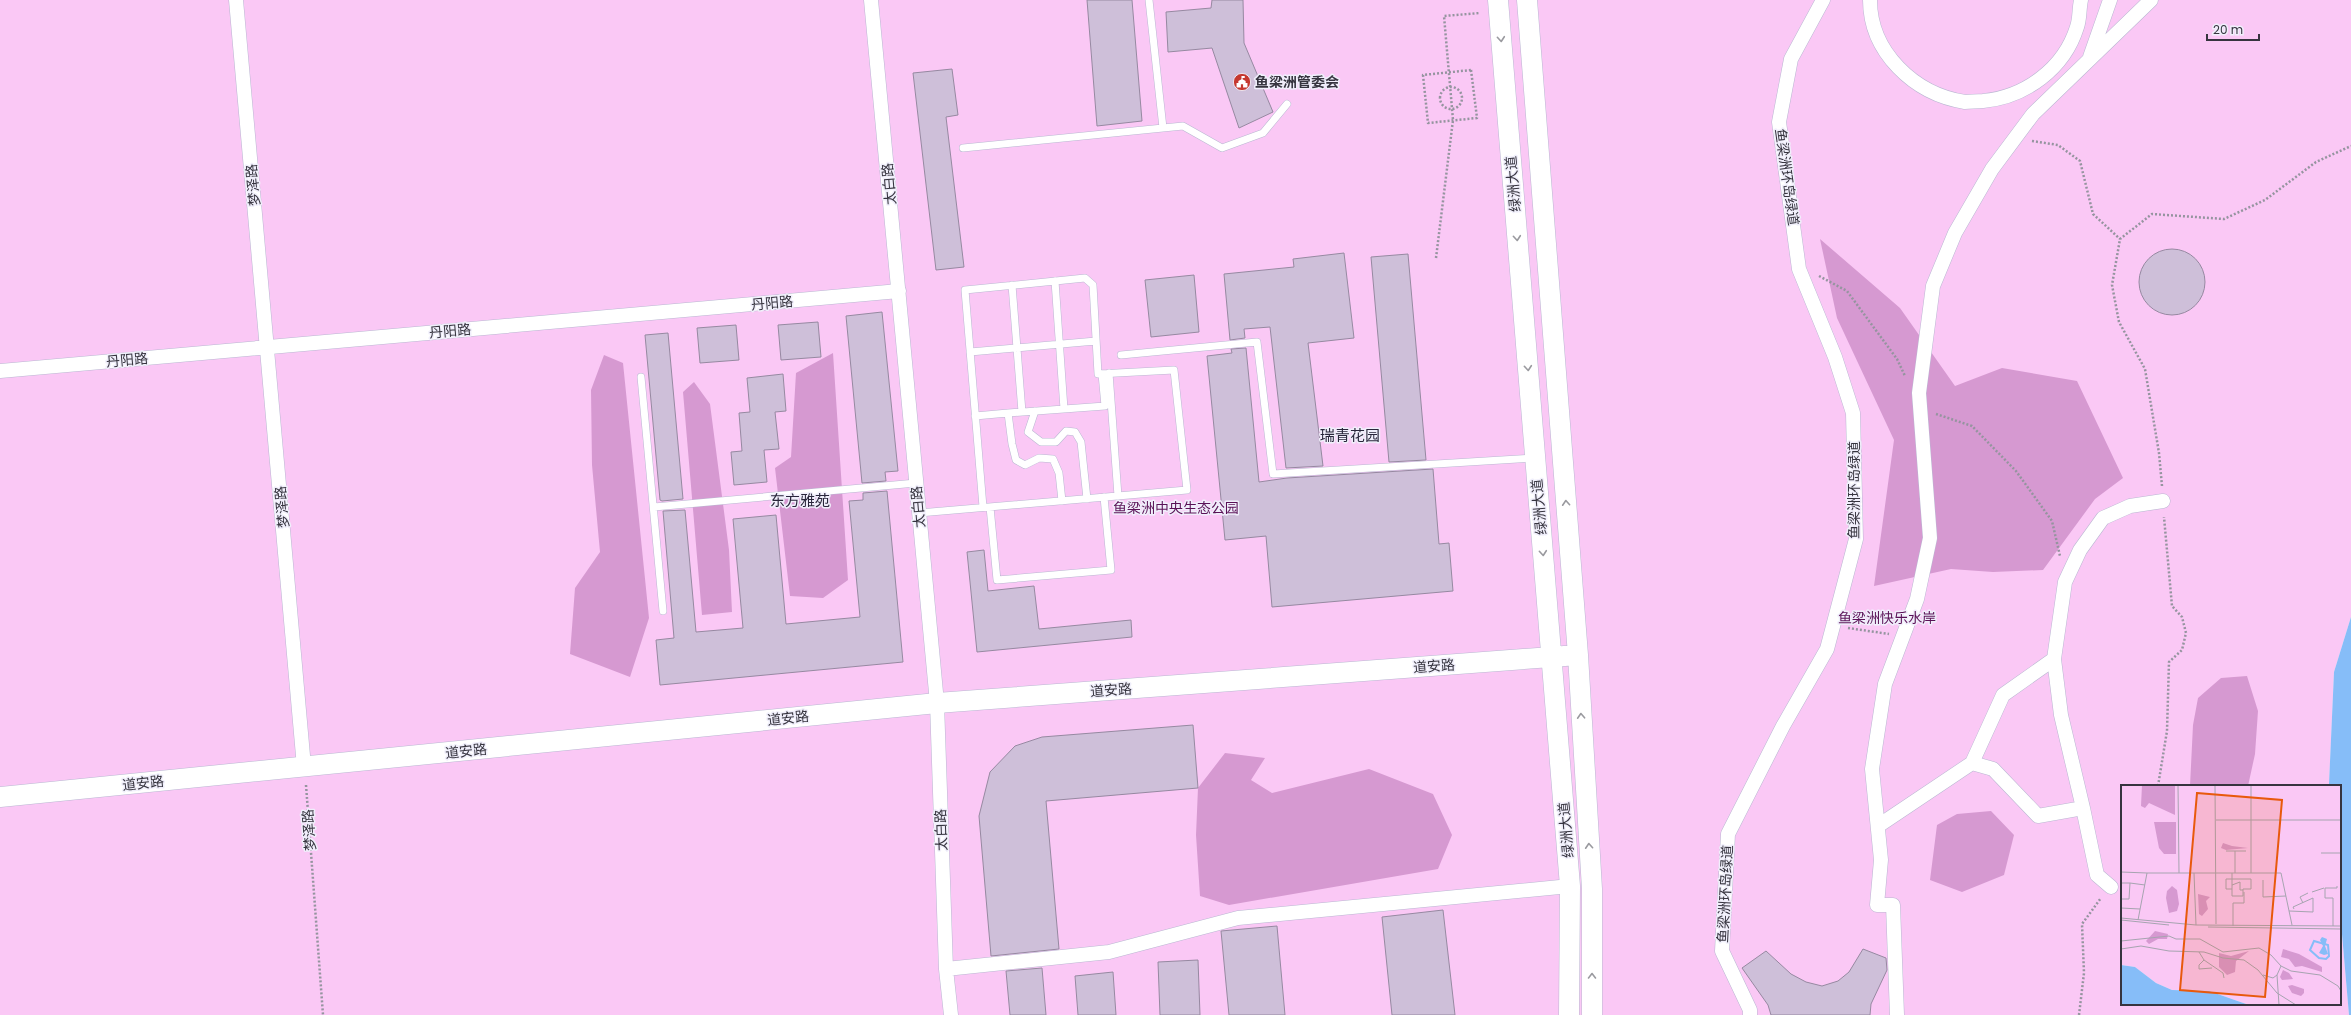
<svg xmlns="http://www.w3.org/2000/svg" width="2351" height="1015" font-family="Poppins,'Noto Sans SC',sans-serif">
	<rect width="100%" height="100%" fill="#f0effb"/>
	<path fill="#fac8f5" d="M 0,0 L 2351,0 L 2351,617 L 2334,672 L 2329,786 L 2122,786 L 2122,1004 L 2340,1004 L 2340,911 L 2349,1015 L 0,1015 Z"/>
	<path fill="#d699d1" d="M 1820,239 L 1900,308 L 1955,386 L 2002,368 L 2077,381 L 2123,478 L 2095,499 L 2043,570 L 1993,572 L 1951,569 L 1874,586 L 1894,440 L 1837,318 Z
		M 833,353 L 848,580 L 823,598 L 790,596 L 775,468 L 791,457 L 796,373 Z
		M 604,355 L 623,363 L 649,618 L 630,677 L 570,654 L 575,588 L 600,552 L 592,465 L 591,390 Z
		M 694,382 L 710,404 L 729,550 L 732,612 L 702,615 L 683,392 Z
		M 2247,676 L 2258,711 L 2255,754 L 2248,786 L 2190,786 L 2193,725 L 2198,698 L 2221,678 Z
		M 1225,753 L 1265,758 L 1251,780 L 1272,793 L 1369,769 L 1433,794 L 1452,835 L 1438,869 L 1229,905 L 1200,896 L 1196,835 L 1198,788 Z
		M 1991,811 L 2014,835 L 2004,875 L 1962,892 L 1930,880 L 1937,825 L 1957,814 Z"/>
	<path fill="#86bdf8" d="M 2351,617 L 2351,1015 L 2349,1015 L 2340,911 L 2340,786 L 2329,786 L 2329,784 L 2334,672 Z"/>
	<path fill="#cebfd9" stroke="#9689a1" d="M 1087,0 L 1132,0 L 1142,121 L 1097,126 Z
		M 1212,0 L 1243,0 L 1244,43 L 1273,112 L 1239,128 L 1212,48 L 1168,52 L 1166,12 L 1211,8 Z
		M 952,69 L 958,115 L 946,117 L 964,267 L 936,270 L 913,73 Z
		M2139 282a33 33 0 1 1 66 0a33 33 0 1 1-66 0Z
		M 1344,253 L 1354,338 L 1308,343 L 1323,466 L 1286,468 L 1270,327 L 1244,329 L 1245,338 L 1230,340 L 1224,274 L 1294,267 L 1293,259 Z
		M 1408,254 L 1426,460 L 1389,462 L 1371,257 Z
		M 1194,275 L 1199,332 L 1151,337 L 1145,280 Z
		M 882,312 L 898,471 L 885,472 L 886,481 L 862,483 L 846,316 Z
		M 818,322 L 821,357 L 781,360 L 778,325 Z
		M 736,325 L 739,360 L 700,363 L 697,328 Z
		M 668,333 L 683,499 L 662,501 L 660,500 L 645,335 Z
		M 1246,348 L 1259,482 L 1287,478 L 1433,469 L 1439,544 L 1449,543 L 1453,591 L 1272,607 L 1266,536 L 1225,540 L 1207,356 L 1232,353 L 1231,349 Z
		M 783,374 L 786,411 L 775,412 L 779,449 L 764,450 L 767,482 L 734,485 L 731,452 L 742,451 L 739,413 L 750,412 L 747,378 Z
		M 887,491 L 903,662 L 660,685 L 656,640 L 674,638 L 663,511 L 685,510 L 696,632 L 743,628 L 733,519 L 776,515 L 786,624 L 860,617 L 849,501 L 863,500 L 863,493 Z
		M 984,550 L 988,591 L 1034,586 L 1039,629 L 1131,620 L 1132,637 L 977,652 L 967,552 Z
		M 1193,725 L 1198,788 L 1046,801 L 1059,949 L 991,956 L 979,816 L 990,772 L 1015,746 L 1042,737 Z
		M 1443,910 L 1455,1015 L 1392,1015 L 1382,917 Z
		M 1277,926 L 1285,1015 L 1229,1015 L 1221,931 Z
		M 1863,949 L 1886,958 L 1887,970 L 1871,1004 L 1870,1015 L 1771,1015 L 1768,1005 L 1742,968 L 1766,951 L 1791,974 L 1806,982 L 1822,986 L 1838,981 L 1849,972 Z
		M 1198,960 L 1200,1015 L 1160,1015 L 1158,962 Z
		M 1042,968 L 1046,1015 L 1010,1015 L 1006,971 Z
		M 1113,972 L 1116,1015 L 1078,1015 L 1075,976 Z"/>
	<g fill="none" stroke-linecap="round" stroke-linejoin="round">
		<defs>
			<path id="lane" d="M 1163,128 L 1183,126 L 1222,148 L 1263,133 L 1287,104
				M 963,148 L 1163,128 L 1149,0
				M 1055,281 L 1064,409
				M 1012,285 L 1022,412
				M 970,352 L 1096,341
				M 1121,355 L 1257,342 L 1273,474 L 1533,458
				M 1109,373 L 1118,496
				M 641,377 L 663,611
				M 1035,411 L 1028,432 L 1041,442 L 1056,442 L 1066,431 L 1075,432 L 1081,442 L 1087,499
				M 975,416 L 1008,413
				M 1062,501 L 1059,473 L 1053,459 L 1039,458 L 1025,465 L 1016,460 L 1012,444 L 1008,413 L 1105,406 L 1102,374
				M 654,507 L 916,483
				M 990,507 L 997,580 L 1111,570 L 1104,497
				M 919,513 L 1187,490 L 1174,370 L 1098,374 L 1093,285 L 1085,278 L 965,290 L 983,507"/>
			<path id="street" d="M 236,0 L 304,767
				M 871,0 L 937,703 L 946,969 L 951,1015
				M 1870,0 C 1870,52 1914,94 1965,102 C 1970,102 1977,101 1983,101 C 2025,97 2064,69 2077,27 C 2080,19 2079,9 2081,0
				M 2090,57 L 2110,0
				M 0,371 L 899,291
				M 1972,763 L 2003,695 L 2054,659 L 2065,582 L 2080,550 L 2103,518 L 2130,506 L 2163,501
				M 2083,808 L 2097,875 L 2111,887
				M 1878,826 L 1972,763 L 1993,769 L 2038,816 L 2083,808 L 2061,715 L 2054,659
				M 946,969 L 1109,952 L 1238,918 L 1570,886
				M 1750,1015 L 1750,1010 L 1722,951 L 1728,834 L 1783,726 L 1827,649 L 1856,539 L 1853,413 L 1835,357 L 1799,269 L 1779,122 L 1791,59 L 1823,0
				M 1897,1015 L 1893,905 L 1877,905 L 1881,860 L 1872,769 L 1885,684 L 1917,599 L 1930,538 L 1919,393 L 1933,286 L 1955,233 L 1992,169 L 2033,114 L 2151,0"/>
			<path id="secondary" d="M 1498,0 L 1570,886 L 1569,1015
				M 1527,0 L 1578,655 L 1592,889 L 1592,1015
				M 0,797 L 937,703 L 1578,655"/>
		</defs>
		<use href="#lane" stroke="#bab7d2" stroke-width="8"/>
		<use href="#street" stroke="#bab7d2" stroke-width="15"/>
		<use href="#secondary" stroke="#bab7d2" stroke-width="21"/>
		<path stroke="#95949f" stroke-width="2.5" stroke-dasharray="2 2" stroke-linecap="butt" d="M 1471,70 L 1477,118 L 1428,123 L 1423,75 Z
			M1440 98a11 11 0 1 1 22 0a11 11 0 1 1-22 0Z
			M 2032,141 L 2058,145 L 2080,161 L 2093,214 L 2120,239
			M 1436,258 L 1453,120 L 1444,16 L 1480,13
			M 1819,276 L 1847,291 L 1897,359 L 1905,376
			M 1936,414 L 1972,426 L 2016,471 L 2052,521 L 2060,556
			M 2162,486 L 2159,453 L 2145,369 L 2119,322 L 2112,285 L 2120,239 L 2152,214 L 2224,219 L 2265,200 L 2316,162 L 2351,146
			M 1848,628 L 1889,634
			M 306,785 L 323,1015
			M 2158,786 L 2167,731 L 2169,662 L 2182,650 L 2186,633 L 2182,617 L 2172,606 L 2164,517
			M 2079,1015 L 2084,973 L 2082,924 L 2101,898"/>
		<use href="#lane" stroke="#fff" stroke-width="7"/>
		<use href="#street" stroke="#fff" stroke-width="14"/>
		<use href="#secondary" stroke="#fff" stroke-width="20"/>
	</g>
	<defs><path id="oneway-chevron" d="M-2-3.5L2.5 0L-2 3.5" fill="none" stroke-width="1.6" stroke-linecap="round" stroke-linejoin="round"/></defs>
	<g stroke="#9a9a9f">
		<use href="#oneway-chevron" transform="translate(1501 39) rotate(85)"/>
		<use href="#oneway-chevron" transform="translate(1517 238) rotate(85)"/>
		<use href="#oneway-chevron" transform="translate(1528 368) rotate(85)"/>
		<use href="#oneway-chevron" transform="translate(1566 503) rotate(-94)"/>
		<use href="#oneway-chevron" transform="translate(1543 553) rotate(85)"/>
		<use href="#oneway-chevron" transform="translate(1581 716) rotate(-93)"/>
		<use href="#oneway-chevron" transform="translate(1589 846) rotate(-94)"/>
		<use href="#oneway-chevron" transform="translate(1592 976) rotate(-90)"/>
	</g>
	<defs>
		<symbol id="civic-disc" viewBox="-11 -11 22 22"><circle r="9.5" fill="#c5382f" stroke="#f0effb"/><path d="M-.6-6.5H3V-4.5H.6V-3L4-1V1h2V6H-6V1h2V-1L-.6-3ZM-1.2 2.5V6h2.4V2.5Z" fill="#fff"/></symbol>
	</defs>
	<g fill-rule="evenodd">
		<use href="#civic-disc" x="1232" y="72" width="20" height="20"/>
	</g>
	<g text-anchor="middle" stroke-width="3" stroke-linejoin="round" paint-order="stroke">
		<g font-size="14" font-weight="bold" fill="#36343f" stroke="#f0effb" text-anchor="start">
			<text x="1255" y="87">鱼梁洲管委会</text>
		</g>
		<g font-size="14" fill="#36343f" stroke="#f0effb">
			<text transform="translate(1787 177) rotate(82)" y="5">鱼梁洲环岛绿道</text>
			<text transform="translate(889 184) rotate(-95)" y="5">太白路</text>
			<text transform="translate(1513 184) rotate(-95)" y="5">绿洲大道</text>
			<text transform="translate(253 185) rotate(-95)" y="5">梦泽路</text>
			<text transform="translate(772 303) rotate(-5)" y="5">丹阳路</text>
			<text transform="translate(450 331) rotate(-5)" y="5">丹阳路</text>
			<text transform="translate(127 360) rotate(-5)" y="5">丹阳路</text>
			<text transform="translate(1854 490) rotate(-90)" y="5">鱼梁洲环岛绿道</text>
			<text transform="translate(282 507) rotate(-95)" y="5">梦泽路</text>
			<text transform="translate(918 507) rotate(-95)" y="5">太白路</text>
			<text transform="translate(1539 507) rotate(-95)" y="5">绿洲大道</text>
			<text transform="translate(1434 666) rotate(-4)" y="5">道安路</text>
			<text transform="translate(1111 690) rotate(-4)" y="5">道安路</text>
			<text transform="translate(788 718) rotate(-6)" y="5">道安路</text>
			<text transform="translate(466 751) rotate(-6)" y="5">道安路</text>
			<text transform="translate(143 783) rotate(-6)" y="5">道安路</text>
			<text transform="translate(309 830) rotate(-94)" y="5">梦泽路</text>
			<text transform="translate(941 830) rotate(-92)" y="5">太白路</text>
			<text transform="translate(1566 830) rotate(-95)" y="5">绿洲大道</text>
			<text transform="translate(1725 894) rotate(-87)" y="5">鱼梁洲环岛绿道</text>
		</g>
		<g font-size="14" fill="#5a1157" stroke="#f0effb">
			<text x="1176" y="513">鱼梁洲中央生态公园</text>
			<text x="1887" y="623">鱼梁洲快乐水岸</text>
		</g>
		<g font-size="15" fill="#29263b" stroke="#f0effb">
			<text x="1350" y="441">瑞青花园</text>
			<text x="800" y="506">东方雅苑</text>
		</g>
	</g>
	<g transform="translate(2121 785)">
		<rect width="220" height="220" fill="#f0effb"/>
		<path d="M 0,0 L 220,0 L 220,220 L 128,220 L 88,206 L 51,205 L 35,198 L 14,182 L 0,180 Z" fill="#fac8f5"/>
		<path d="M 21,0 L 54,0 L 54,30 L 28,18 L 24,23 L 20,21 ZM 33,37 L 55,37 L 55,69 L 43,69 L 38,63 ZM 102,58 L 111,61 L 127,63 L 105,65 L 100,63 ZM 51,101 L 56,105 L 58,119 L 56,126 L 48,128 L 45,113 L 46,106 ZM 77,109 L 89,112 L 85,116 L 87,124 L 81,131 L 78,129 ZM 34,146 L 47,149 L 46,154 L 37,154 L 28,159 L 25,156 ZM 162,164 L 178,169 L 201,182 L 201,187 L 181,181 L 174,182 L 168,174 L 160,172 ZM 128,166 L 115,176 L 114,187 L 106,190 L 98,182 L 98,168 L 110,171 ZM 162,185 L 168,188 L 172,194 L 161,195 L 159,192 ZM 171,200 L 183,204 L 183,208 L 180,211 L 171,208 L 167,201 Z" fill="#d699d1"/>
		<path d="M 201,152 L 206,154 L 204,161 L 207,169 L 203,170 L 198,168 L 202,161 L 199,155 ZM 0,180 L 14,182 L 35,198 L 51,205 L 88,206 L 128,220 L 0,220 Z" fill="#86bdf8"/>
		<path fill="none" stroke="#86bdf8" stroke-width="2" d="M 193,156 L 207,160 L 208,171 L 205,174 L 198,173 L 189,165 Z"/>
		<path fill="none" stroke="#a6a4b0" stroke-width="1" d="M 57,0 L 58,88M 94,0 L 95,139M 130,0 L 130,88M 95,35 L 220,35M 105,66 L 125,66M 114,66 L 114,88M 200,68 L 220,68M 0,87 L 26,88M 73,88 L 75,140M 111,88 L 111,111 L 122,111 L 122,104 L 130,104 L 130,94 L 111,94M 142,95 L 142,112 L 165,111M 0,98 L 9,98 L 8,114 L 0,114M 9,98 L 24,100M 111,100 L 119,97 L 119,105 L 122,105M 111,104 L 105,104 L 105,94 L 111,94M 191,107 L 203,103M 182,118 L 179,112 L 187,108M 0,123 L 19,124M 168,126 L 192,127 L 192,113 L 172,122 L 173,124M 0,133 L 75,140 L 220,141M 0,135 L 48,140M 17,135 L 26,88 L 160,88 L 171,140M 112,141 L 112,118 L 123,118 L 123,107M 212,141 L 212,113 L 204,113 L 204,103 L 216,103 L 216,101M 87,142 L 220,144M 0,156 L 48,151 L 55,154 L 79,154 L 102,167 L 138,163 L 150,170 L 160,181 L 170,186 L 199,190 L 217,201 L 220,206M 0,164 L 20,161 L 48,166 L 83,167 L 102,173 L 123,175 L 137,185 L 156,208 L 175,220M 78,167 L 83,175 L 78,180 L 78,184 L 91,183M 83,175 L 102,188 L 103,193M 142,190 L 152,193 L 156,190M 158,220 L 156,190 L 160,181"/>
		<path fill="#e8590c" fill-opacity="0.15" stroke="#e8590c" stroke-width="2" d="M 76,8 L 161,15 L 144,212 L 59,205 Z"/>
		<rect width="220" height="220" fill="none" stroke="#36343f" stroke-width="2"/>
	</g>
	<path d="M2207 34v6h52v-6" fill="none" stroke="#36343f" stroke-width="2"/>
	<text x="2213" y="34" font-size="12" fill="#36343f" stroke="#f0effb" stroke-width="3" paint-order="stroke">20 m</text>
</svg>
